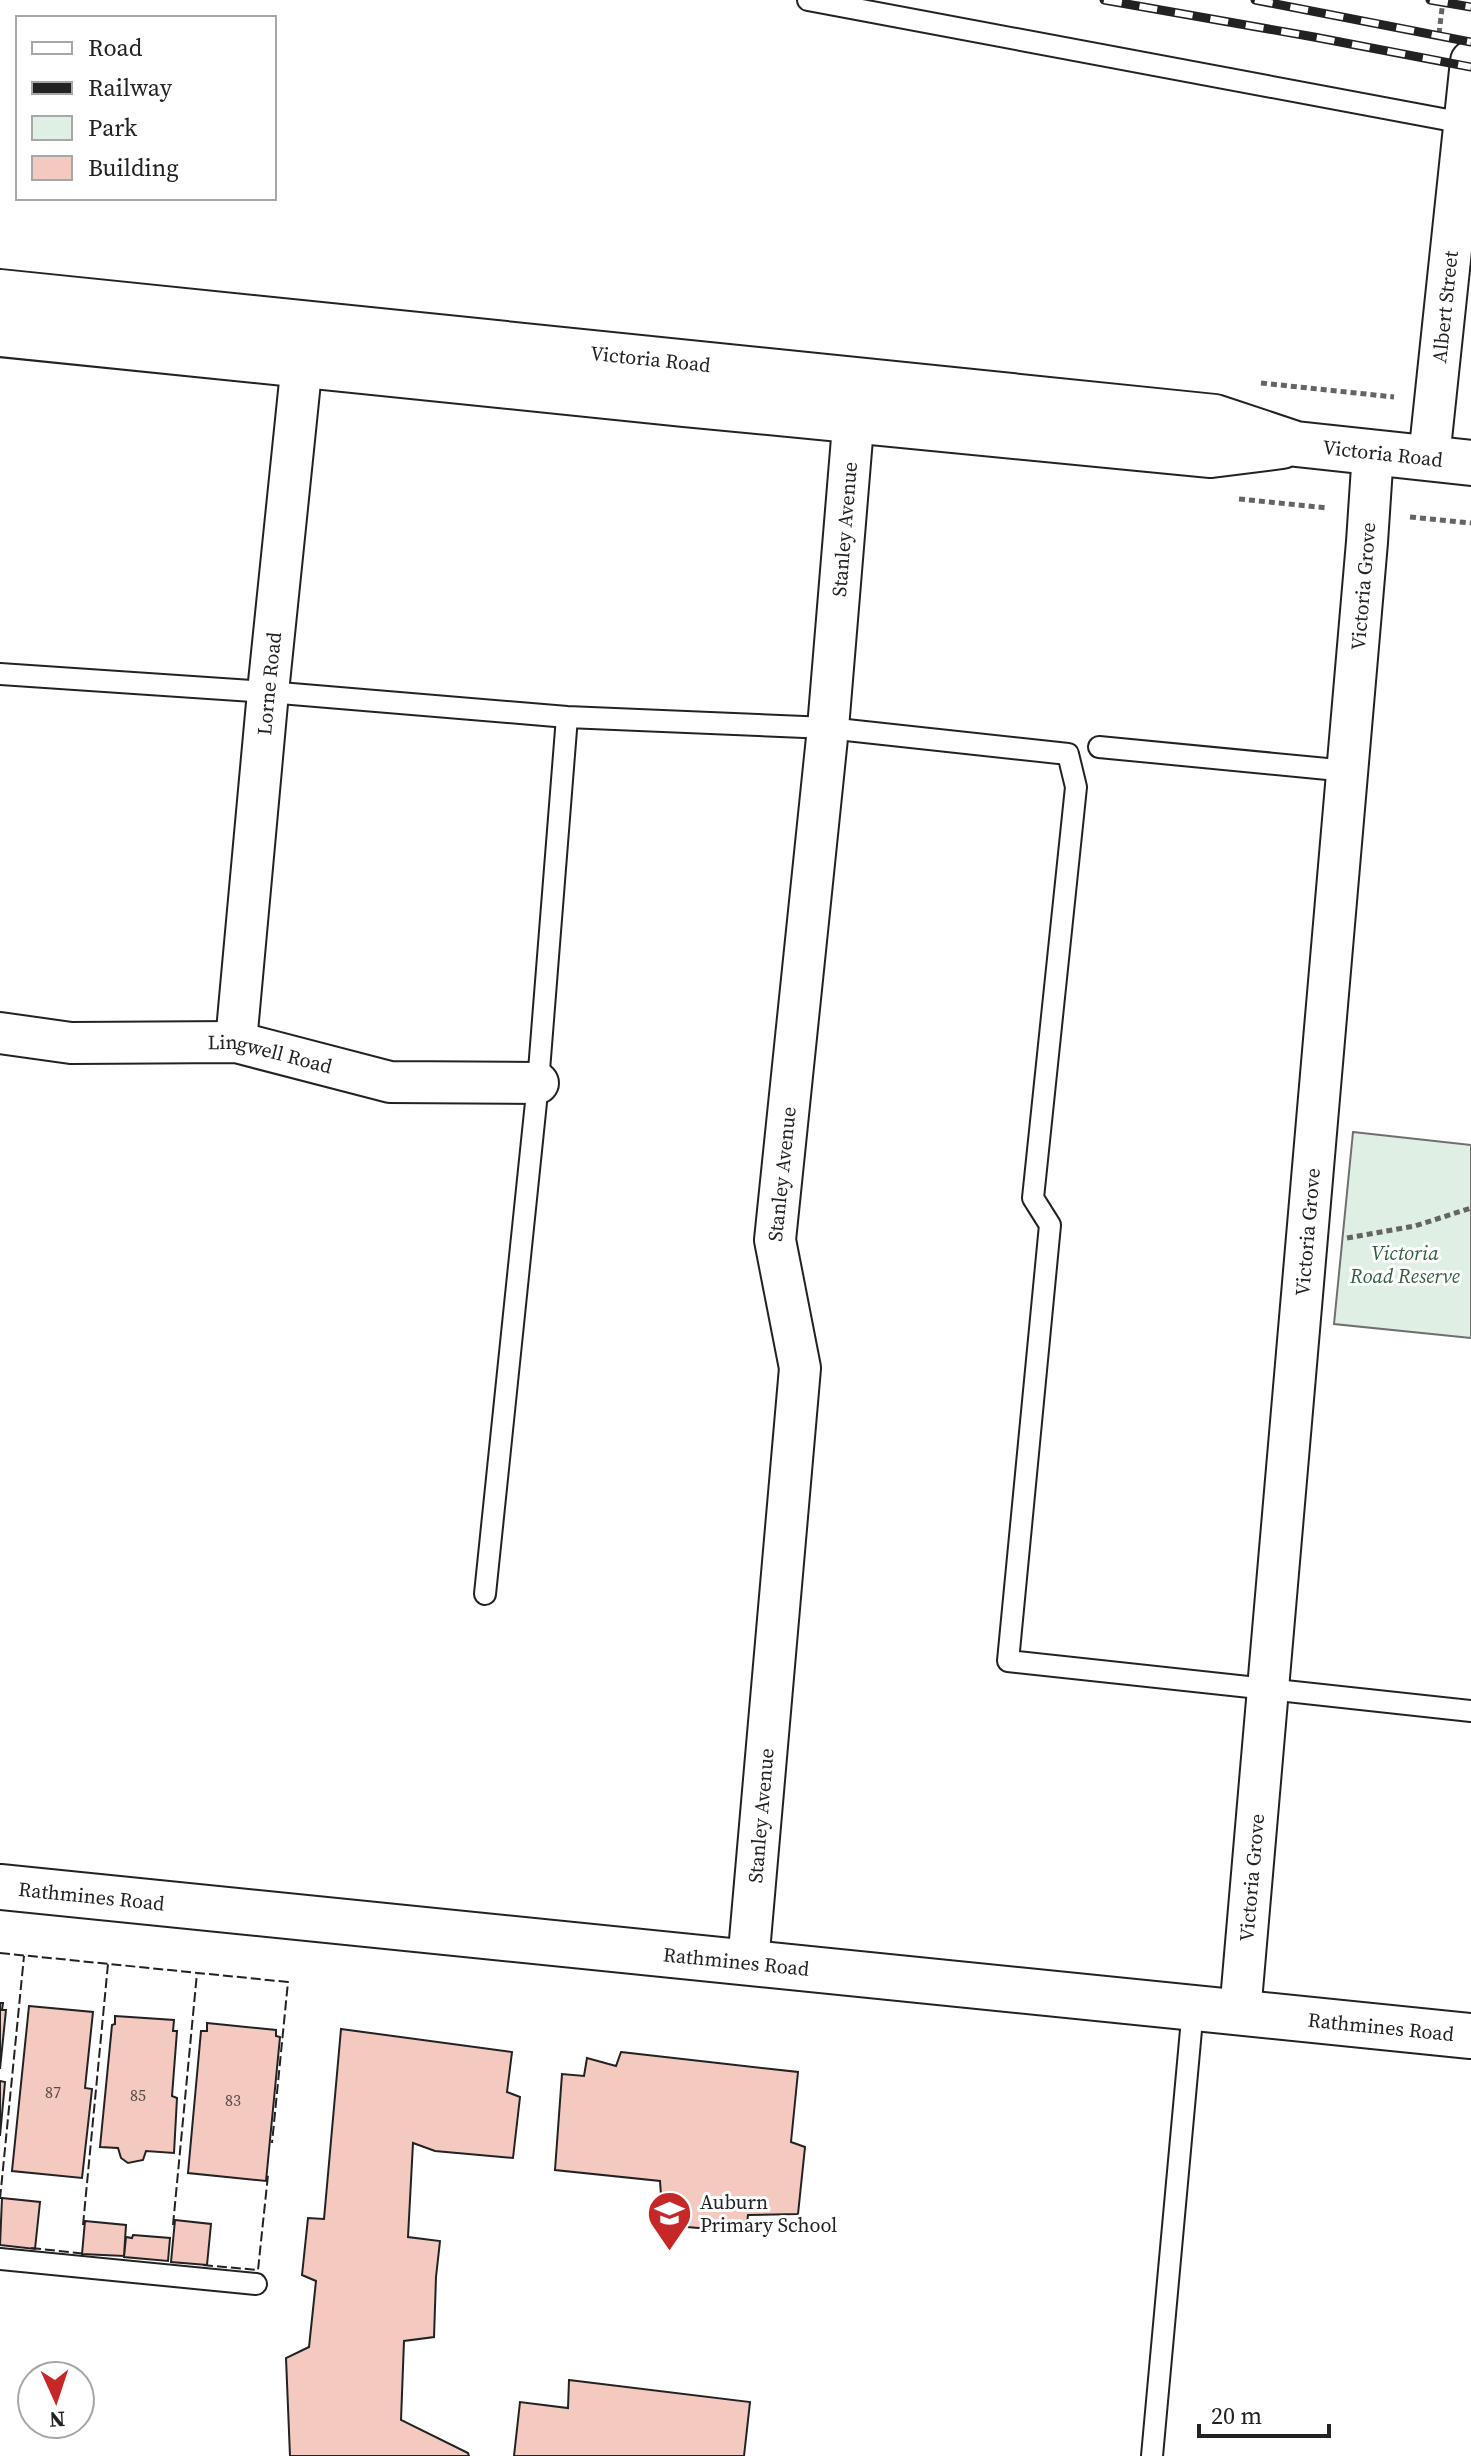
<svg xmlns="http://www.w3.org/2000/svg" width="1471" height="2456" font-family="'Source Serif 4',serif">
	<rect width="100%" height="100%" fill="#fff"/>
	<path fill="#e0efe3" stroke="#6f6f6f" stroke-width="2" d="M 1353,1132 L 1471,1145 L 1471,1338 L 1334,1324 Z"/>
	<path fill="#f3c9c0" stroke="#222" stroke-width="2" d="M 0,2003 L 3,2003 L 2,2010 L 6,2010 L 0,2069 Z
		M 29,2006 L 93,2012 L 85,2088 L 92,2089 L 82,2178 L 12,2171 Z
		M 115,2016 L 174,2020 L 173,2031 L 177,2031 L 172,2096 L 177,2098 L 174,2153 L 146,2151 L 143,2160 L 128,2163 L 121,2158 L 118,2148 L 100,2147 L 112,2025 L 115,2024 Z
		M 207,2023 L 276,2030 L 276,2036 L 280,2037 L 266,2181 L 188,2173 L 201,2031 L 207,2031 Z
		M 341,2029 L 512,2052 L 507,2092 L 520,2097 L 513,2158 L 435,2151 L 413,2143 L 408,2237 L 440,2241 L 436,2277 L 434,2337 L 404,2341 L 401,2420 L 468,2453 L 469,2456 L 290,2456 L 286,2358 L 309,2347 L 316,2281 L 302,2275 L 308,2218 L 324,2219 Z
		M 621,2052 L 798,2072 L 791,2142 L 805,2147 L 798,2214 L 748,2215 L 746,2232 L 663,2225 L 660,2181 L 555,2170 L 562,2074 L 584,2076 L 587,2058 L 616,2066 Z
		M 0,2081 L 5,2082 L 0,2136 Z
		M 2,2198 L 40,2202 L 35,2249 L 0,2245 Z
		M 175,2220 L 211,2224 L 207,2265 L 171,2262 Z
		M 85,2221 L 126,2225 L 124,2256 L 82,2254 Z
		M 133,2235 L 170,2238 L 168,2261 L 124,2257 L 126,2237 L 132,2238 Z
		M 569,2380 L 750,2402 L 744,2456 L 514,2456 L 520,2402 L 568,2408 Z"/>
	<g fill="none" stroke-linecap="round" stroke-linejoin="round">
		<defs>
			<path id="service" d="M 808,0 L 1464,123
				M 0,674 L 268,692 L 567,717 L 828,728 L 1068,754 L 1076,787 L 1033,1198 L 1050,1225 L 1008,1661 L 1471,1711
				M 1099,747 L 1348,771
				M 485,1594 L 538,1083 L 567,717
				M 0,2259 L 256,2284
				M 1152,2456 L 1193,2008"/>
			<g id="minor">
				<path id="s1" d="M 1429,458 L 1471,61"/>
				<path id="s2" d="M 0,1033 L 71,1043 L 236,1042 L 390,1082 L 538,1083"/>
				<path id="s3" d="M 236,1042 L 268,692 L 305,333"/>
				<path id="s4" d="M 748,1963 L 800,1368 L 775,1240 L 828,728 L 856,390"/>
				<path id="s5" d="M 1240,2013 L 1367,542 L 1373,452"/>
			</g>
			<g id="tertiary">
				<path id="s6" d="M 0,292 L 1215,417 L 1296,444 L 1471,463"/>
				<path d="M 0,334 L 685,404 L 1211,455 L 1282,446"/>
			</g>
			<g id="primary">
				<path id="s7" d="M 0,1887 L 1471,2036"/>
			</g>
		</defs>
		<use href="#service" stroke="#222" stroke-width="24"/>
		<use href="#minor" stroke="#222" stroke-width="44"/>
		<use href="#tertiary" stroke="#222" stroke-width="48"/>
		<use href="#primary" stroke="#222" stroke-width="48"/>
		<path stroke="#646464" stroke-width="5" stroke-dasharray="6 4" stroke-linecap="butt" d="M 1439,34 L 1443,0
			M 1261,383 L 1394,397
			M 1239,499 L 1328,508
			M 1410,517 L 1471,523
			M 1347,1238 L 1415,1226 L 1471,1208"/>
		<use href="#service" stroke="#fff" stroke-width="20"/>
		<use href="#minor" stroke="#fff" stroke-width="40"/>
		<use href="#tertiary" stroke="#fff" stroke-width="44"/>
		<use href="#primary" stroke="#fff" stroke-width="44"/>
		<defs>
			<path id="rail" d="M 1104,0 L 1314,37 L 1471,67
				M 1255,0 L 1471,42
				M 1430,0 L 1471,7"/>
		</defs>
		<use href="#rail" stroke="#222" stroke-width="9"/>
		<use href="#rail" stroke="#fff" stroke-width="6" stroke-dasharray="18" stroke-linecap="butt"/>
		<path stroke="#222" stroke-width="2" stroke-dasharray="10 4" stroke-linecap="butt" d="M 0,1953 L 288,1982 L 272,2143
			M 0,2199 L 24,1956
			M 83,2225 L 108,1964
			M 173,2225 L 197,1973
			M 31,2248 L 87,2254
			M 203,2265 L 258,2270 L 268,2175"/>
	</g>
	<defs>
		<symbol id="school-pin" viewBox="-11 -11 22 30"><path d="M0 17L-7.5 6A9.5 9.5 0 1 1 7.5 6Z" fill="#c62828" stroke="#fff"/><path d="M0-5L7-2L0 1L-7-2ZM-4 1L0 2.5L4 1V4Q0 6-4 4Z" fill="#fff"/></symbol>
	</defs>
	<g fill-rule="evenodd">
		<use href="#school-pin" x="644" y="2188" width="51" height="69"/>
	</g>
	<g text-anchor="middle" stroke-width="6" stroke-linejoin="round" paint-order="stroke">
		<g font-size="16" fill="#564c4a">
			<text x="53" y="2098">87</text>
			<text x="138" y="2101">85</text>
			<text x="233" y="2106">83</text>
		</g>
		<g font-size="20" fill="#222" stroke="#fff">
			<text dy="7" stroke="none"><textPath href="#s1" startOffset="152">Albert Street</textPath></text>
			<text dy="7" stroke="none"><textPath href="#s6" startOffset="654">Victoria Road</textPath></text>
			<text dy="7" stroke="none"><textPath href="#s6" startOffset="1394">Victoria Road</textPath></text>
			<text dy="7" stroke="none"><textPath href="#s4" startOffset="1442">Stanley Avenue</textPath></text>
			<text dy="7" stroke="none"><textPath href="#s5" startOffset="1432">Victoria Grove</textPath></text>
			<text dy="7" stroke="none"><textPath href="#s3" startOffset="360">Lorne Road</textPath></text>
			<text dy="7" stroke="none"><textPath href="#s2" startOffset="272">Lingwell Road</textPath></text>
			<text dy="7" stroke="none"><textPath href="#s4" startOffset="794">Stanley Avenue</textPath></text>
			<text dy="7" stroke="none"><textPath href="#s5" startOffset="784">Victoria Grove</textPath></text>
			<text dy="7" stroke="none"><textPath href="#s4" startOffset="148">Stanley Avenue</textPath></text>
			<text dy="7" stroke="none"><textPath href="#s5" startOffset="136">Victoria Grove</textPath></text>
			<text dy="7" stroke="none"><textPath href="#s7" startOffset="92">Rathmines Road</textPath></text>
			<text dy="7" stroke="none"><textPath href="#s7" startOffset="740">Rathmines Road</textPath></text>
			<text dy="7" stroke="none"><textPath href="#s7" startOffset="1388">Rathmines Road</textPath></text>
		</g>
		<g font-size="20" font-style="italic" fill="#2f5e38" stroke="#fff">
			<text x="1405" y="1260">Victoria<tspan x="1405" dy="23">Road Reserve</tspan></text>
		</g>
		<g font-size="20" fill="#222" stroke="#fff" text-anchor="start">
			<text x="700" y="2209">Auburn<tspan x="700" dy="23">Primary School</tspan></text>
		</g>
	</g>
	<rect x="16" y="16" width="260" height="184" fill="#ffffff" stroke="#a7a7a7" stroke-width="2"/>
	<rect x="32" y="42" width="40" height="12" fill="#ffffff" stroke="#a7a7a7" stroke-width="2"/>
	<text x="88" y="56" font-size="24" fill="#222222">Road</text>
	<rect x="32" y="82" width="40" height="12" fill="#222222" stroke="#a7a7a7" stroke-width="2"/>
	<text x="88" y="96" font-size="24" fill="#222222">Railway</text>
	<rect x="32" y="116" width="40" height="24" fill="#e0efe3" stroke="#a7a7a7" stroke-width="2"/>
	<text x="88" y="136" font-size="24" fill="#222222">Park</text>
	<rect x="32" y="156" width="40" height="24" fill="#f3c9c0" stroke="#a7a7a7" stroke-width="2"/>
	<text x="88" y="176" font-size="24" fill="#222222">Building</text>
	<g transform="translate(56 2400) rotate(177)"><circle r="38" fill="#ffffff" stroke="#a7a7a7" stroke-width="2"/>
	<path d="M0-6L14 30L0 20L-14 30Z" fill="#c62828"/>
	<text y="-12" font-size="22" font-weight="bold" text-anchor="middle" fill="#222222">N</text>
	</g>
	<path d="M1199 2424v12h130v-12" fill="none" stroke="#222222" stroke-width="4"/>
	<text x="1211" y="2424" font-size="24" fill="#222222" stroke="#ffffff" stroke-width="6" paint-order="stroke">20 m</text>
</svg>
